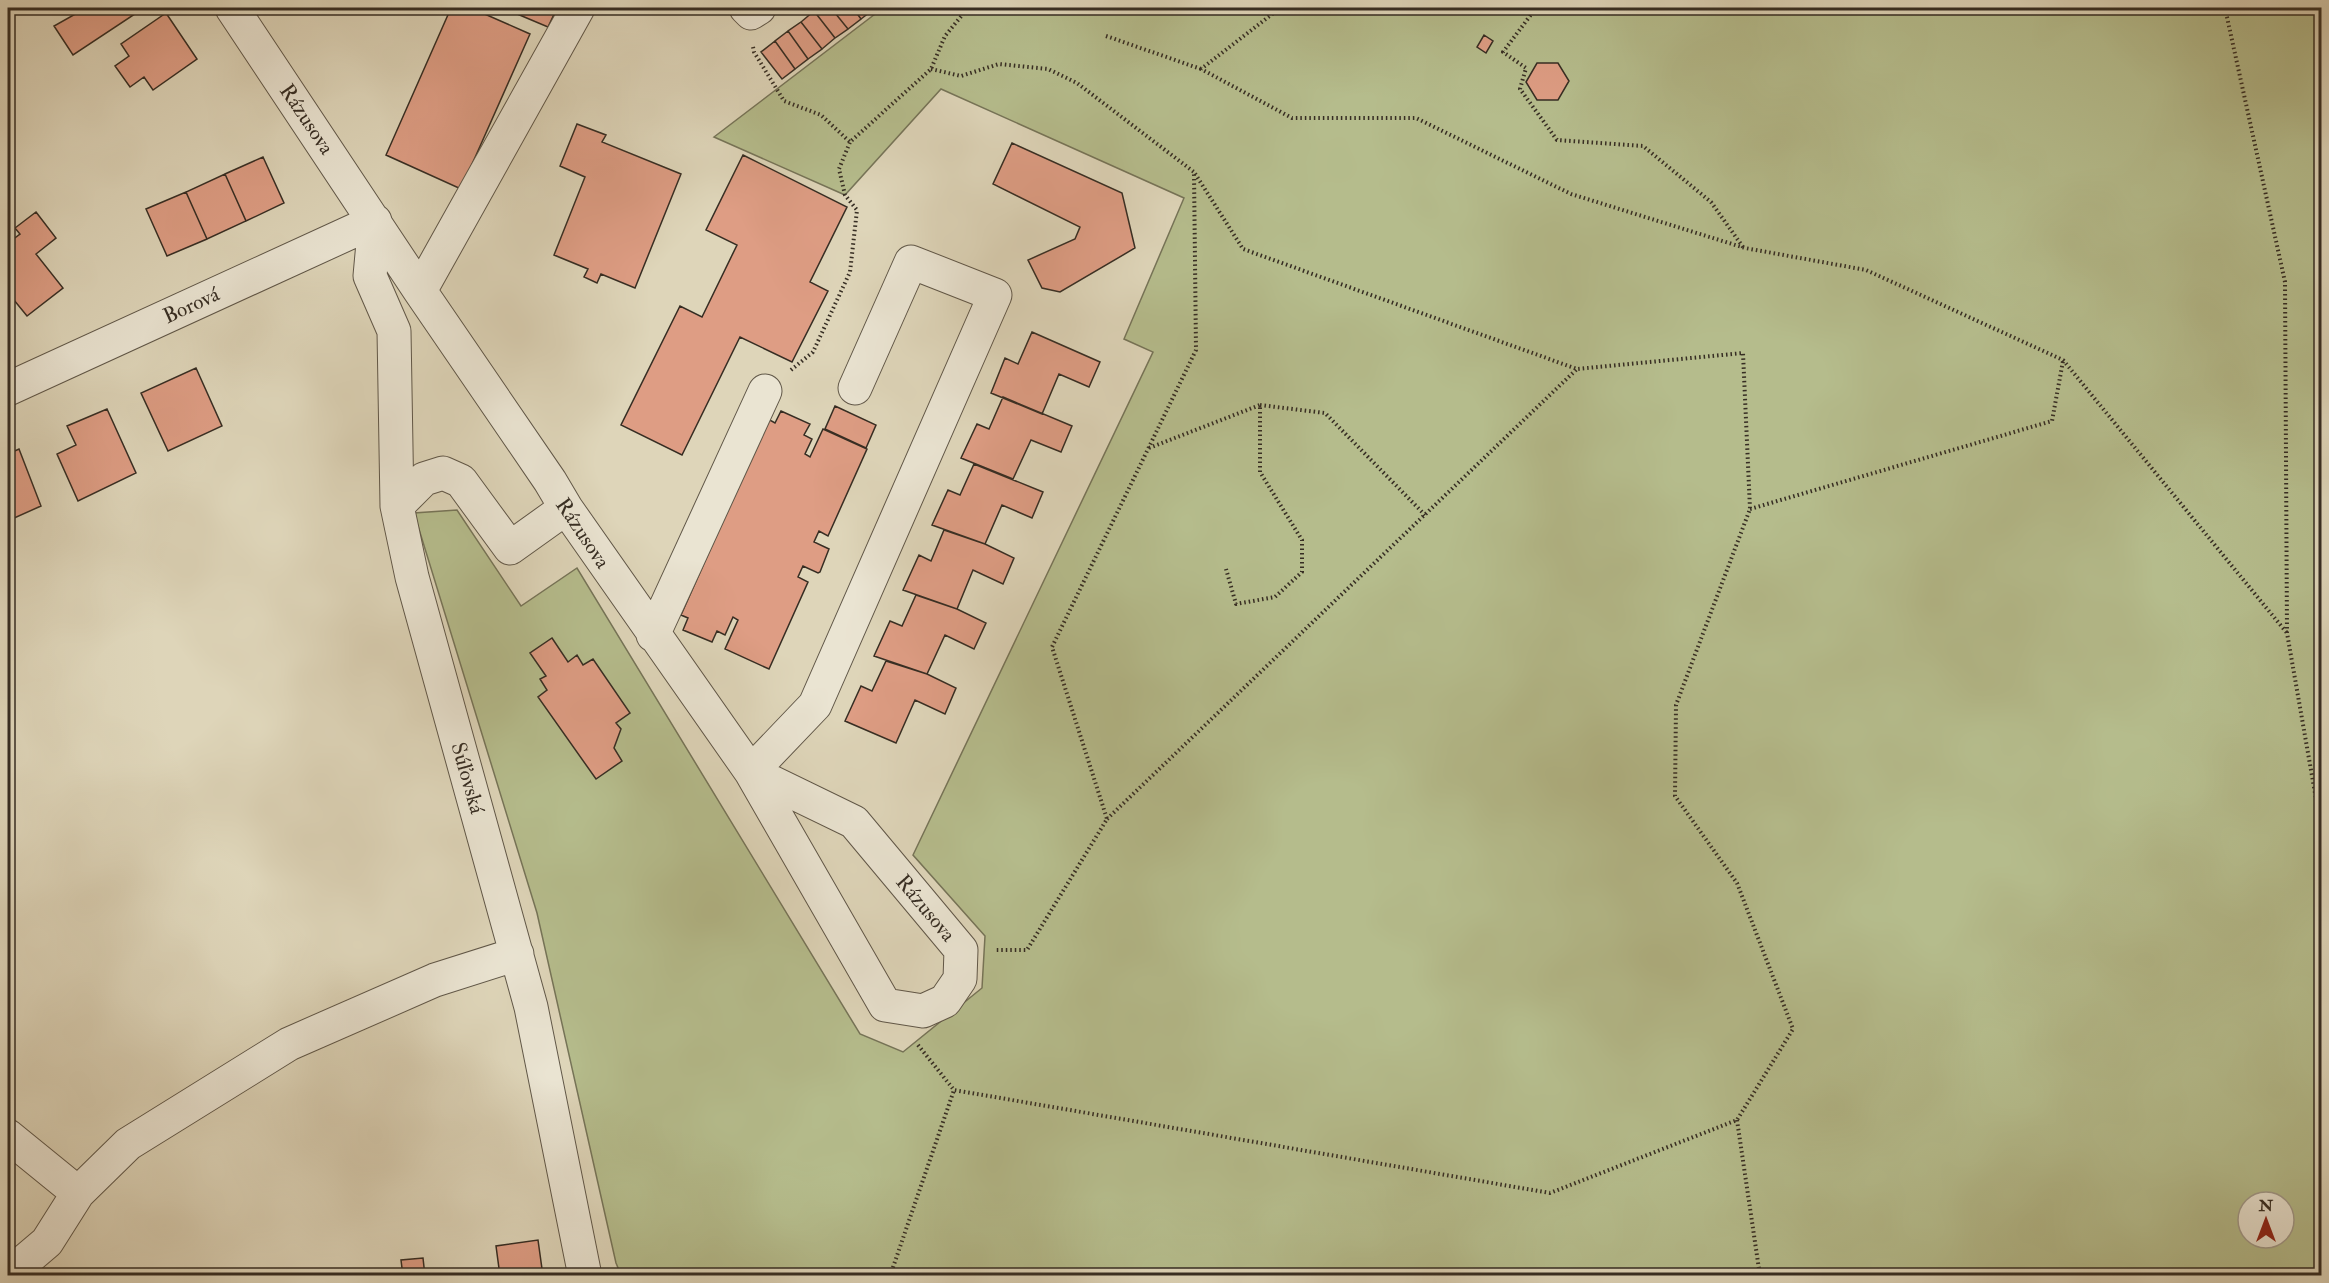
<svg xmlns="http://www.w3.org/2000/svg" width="2329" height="1283" font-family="'IM FELL Double Pica',serif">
	<rect width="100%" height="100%" fill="#ded5b9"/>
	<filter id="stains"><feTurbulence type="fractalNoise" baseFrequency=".00333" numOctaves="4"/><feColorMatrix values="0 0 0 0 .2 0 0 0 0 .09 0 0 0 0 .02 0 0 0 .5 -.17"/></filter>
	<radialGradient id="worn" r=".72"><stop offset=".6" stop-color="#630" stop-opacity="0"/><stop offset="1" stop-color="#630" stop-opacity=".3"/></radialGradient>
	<path fill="#b5bc8c" stroke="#767458" stroke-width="1.5" fill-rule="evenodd" d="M 883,8 L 2321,8 L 2321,1275 L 621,1275 L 616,1263 L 537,913 L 414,513 L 457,510 L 521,606 L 577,568 L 860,1034 L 903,1052 L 982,988 L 985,936 L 913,855 L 1153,352 L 1124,339 L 1184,198 L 941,89 L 845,195 L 714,137 ZM 2248,1202 L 2284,1202 L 2284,1238 L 2248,1238 Z"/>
	<path fill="#de9d84" stroke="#362d23" stroke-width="1.5" d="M 86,8 L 144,8 L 73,55 L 54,26 Z
		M 451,8 L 471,8 L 530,34 L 461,189 L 386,155 Z
		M 503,8 L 557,8 L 548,27 Z
		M 819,8 L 831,8 L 848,29 L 835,38 L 814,11 Z
		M 831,8 L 853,8 L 861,19 L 848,29 Z
		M 853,8 L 873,8 L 874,9 L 861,19 Z
		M 814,11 L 835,38 L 822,49 L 801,22 Z
		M 166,13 L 197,59 L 153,90 L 144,77 L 130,87 L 115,66 L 129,56 L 121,44 Z
		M 801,22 L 822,49 L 808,59 L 788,31 Z
		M 788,31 L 808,59 L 795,69 L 775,41 Z
		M 1484,35 L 1493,41 L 1486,53 L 1477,47 Z
		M 775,41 L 795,69 L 782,79 L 761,52 Z
		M 1537,63 L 1558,63 L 1569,81 L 1558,100 L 1537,100 L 1526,82 Z
		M 577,124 L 606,135 L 602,142 L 681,174 L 635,288 L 601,274 L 597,283 L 584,277 L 588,269 L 554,255 L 585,177 L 560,166 Z
		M 1012,143 L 1122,193 L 1135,248 L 1060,292 L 1042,288 L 1028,260 L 1075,239 L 1080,227 L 993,184 Z
		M 743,155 L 847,207 L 810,282 L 828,291 L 792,362 L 740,337 L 682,455 L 621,425 L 680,306 L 702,317 L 737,245 L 706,230 Z
		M 263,157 L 284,203 L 246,221 L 225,174 Z
		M 225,174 L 246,221 L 207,239 L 186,192 Z
		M 186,192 L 207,239 L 167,256 L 146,209 Z
		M 36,212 L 56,238 L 36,254 L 63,288 L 27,316 L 14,300 L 8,304 L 8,243 L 20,234 L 15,228 Z
		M 1032,332 L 1100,362 L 1089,387 L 1059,374 L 1042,414 L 991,393 L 1005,358 L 1018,364 Z
		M 196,368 L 222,426 L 168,451 L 141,393 Z
		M 1003,397 L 1072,426 L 1061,452 L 1031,440 L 1013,479 L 961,458 L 977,424 L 989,429 Z
		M 835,406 L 876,425 L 866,448 L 825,429 Z
		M 107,409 L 136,473 L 78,501 L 57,454 L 76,445 L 67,426 Z
		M 781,411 L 810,424 L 804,435 L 812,439 L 805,454 L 810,457 L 823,429 L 867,449 L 828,536 L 819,531 L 814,542 L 829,549 L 820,572 L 818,573 L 803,566 L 798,577 L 808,582 L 769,669 L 725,649 L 738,620 L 733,617 L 725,635 L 717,631 L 712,642 L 683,630 L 688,618 L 681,615 L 768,419 L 775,423 Z
		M 19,449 L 41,506 L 12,519 L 8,509 L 8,454 Z
		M 974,464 L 1043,492 L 1032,518 L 1002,505 L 985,544 L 932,525 L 948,490 L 960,495 Z
		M 944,530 L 985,544 L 1014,558 L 1003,584 L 973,570 L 957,609 L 903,590 L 919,555 L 931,561 Z
		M 916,595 L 957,609 L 986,623 L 974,649 L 945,635 L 927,674 L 874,656 L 890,621 L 902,626 Z
		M 552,638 L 568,662 L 577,655 L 583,665 L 593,659 L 630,713 L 616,723 L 621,729 L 614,748 L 622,761 L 596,779 L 538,697 L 547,690 L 540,679 L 546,676 L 530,653 Z
		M 886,661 L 927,674 L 956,688 L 945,714 L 915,700 L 896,743 L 845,721 L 861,686 L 872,691 Z
		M 538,1240 L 543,1276 L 500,1276 L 496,1246 Z
		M 423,1258 L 425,1276 L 403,1276 L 401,1260 Z"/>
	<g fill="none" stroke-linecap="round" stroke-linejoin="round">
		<defs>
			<path id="minor" d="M 232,8 L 420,291 L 550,481 L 566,508 L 751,772 L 854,822 L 961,950 L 960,979 L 945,1001 L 923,1011 L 885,1005 L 751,772 L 815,705 L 995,295 L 911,262 L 855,388
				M 746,8 L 751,13 L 759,8
				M 420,291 L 578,8
				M 8,389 L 375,221 L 370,276 L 394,331 L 397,506
				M 566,508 L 510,548 L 461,481 L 443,473 L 424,479 L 397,506 L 412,577 L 531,1007 L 585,1276
				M 653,635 L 765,391
				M 8,1136 L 78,1193
				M 8,1271 L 14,1270 L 47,1242 L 78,1193 L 128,1144 L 289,1044 L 435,980 L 517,954"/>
		</defs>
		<use href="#minor" stroke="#605748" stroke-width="35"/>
		<path stroke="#362d23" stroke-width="4" stroke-dasharray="1.5 3" stroke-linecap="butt" d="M 1280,8 L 1201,69 L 1292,118 L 1416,118 L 1571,194 L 1745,248 L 1866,270 L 2063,360 L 2287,633
			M 1536,8 L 1503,52 L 1526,68 L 1520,89 L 1557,140 L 1643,146 L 1711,202 L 1743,247
			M 2225,8 L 2285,282 L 2287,633 L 2322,833
			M 1106,36 L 1201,69
			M 753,47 L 754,52 L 784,101 L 821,115 L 850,142 L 931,69 L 945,36 L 968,8
			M 931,69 L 961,76 L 999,64 L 1048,69 L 1077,83 L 1194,172 L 1196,350 L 1052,647 L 1107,819 L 1027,950 L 995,950
			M 791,370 L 813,352 L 850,272 L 857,210 L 845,195 L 839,169 L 850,142
			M 1260,405 L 1325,413 L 1425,515
			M 1149,448 L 1260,405 L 1260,472 L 1302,540 L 1302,572 L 1275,597 L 1236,604 L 1226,569
			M 1750,509 L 2052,421 L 2063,361
			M 1107,819 L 1577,369
			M 918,1045 L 954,1090 L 1550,1193 L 1737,1120 L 1793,1029 L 1737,883 L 1675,796 L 1676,705 L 1750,509 L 1743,353 L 1577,369 L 1243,249 L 1194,172
			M 1737,1120 L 1760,1276
			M 890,1276 L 954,1090"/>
		<use href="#minor" stroke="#eae4d2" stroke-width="33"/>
	</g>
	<g text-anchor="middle" stroke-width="4.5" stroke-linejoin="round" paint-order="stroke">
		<g font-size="21" fill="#362d23" stroke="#eae4d2">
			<text transform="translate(307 119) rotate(56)" y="7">Rázusova</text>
			<text transform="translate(191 305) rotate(-25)" y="7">Borová</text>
			<text transform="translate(583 533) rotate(56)" y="7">Rázusova</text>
			<text transform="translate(468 778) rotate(74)" y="7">Súľovská</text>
			<text transform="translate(926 908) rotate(50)" y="7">Rázusova</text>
		</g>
	</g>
	<rect width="2329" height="1283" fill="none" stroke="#ded5b9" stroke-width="30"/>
	<rect x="9" y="9" width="2311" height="1265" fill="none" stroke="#362d23" stroke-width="3"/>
	<rect x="15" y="15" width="2299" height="1253" fill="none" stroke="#362d23" stroke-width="1.5"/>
	<g transform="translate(2266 1220)"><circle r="28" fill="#eae4d2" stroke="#a29b8c" stroke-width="1.5"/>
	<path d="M0-4.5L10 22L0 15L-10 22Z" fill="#8f2418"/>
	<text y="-9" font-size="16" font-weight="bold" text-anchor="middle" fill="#362d23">N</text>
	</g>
	<rect width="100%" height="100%" filter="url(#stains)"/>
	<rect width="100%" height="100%" fill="url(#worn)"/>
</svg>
